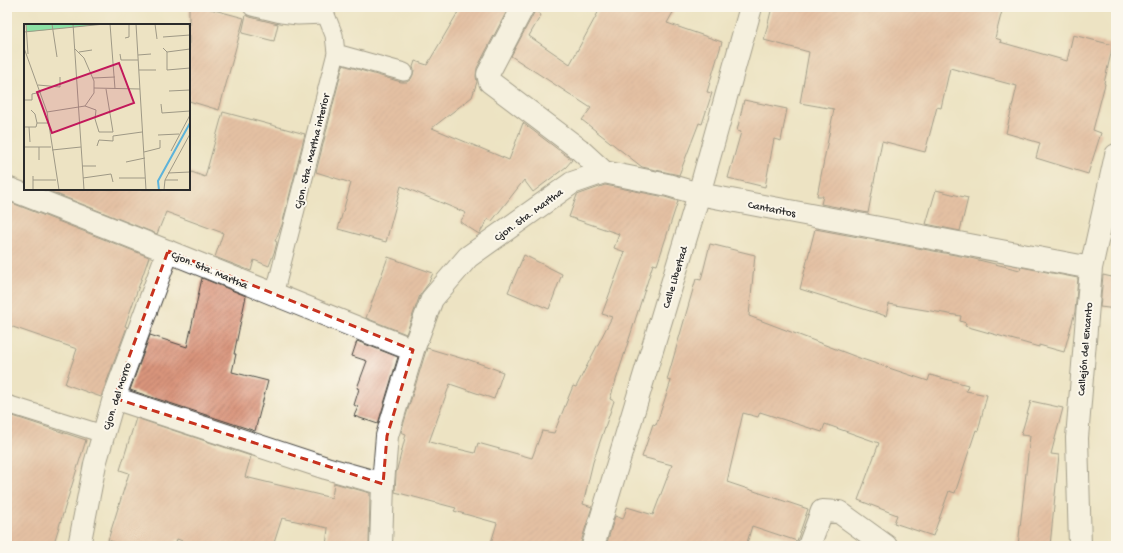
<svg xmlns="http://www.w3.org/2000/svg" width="1123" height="553" font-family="'Gochi Hand',sans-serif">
	<defs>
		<pattern id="building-hatch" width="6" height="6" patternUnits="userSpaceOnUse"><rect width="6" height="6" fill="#d9947c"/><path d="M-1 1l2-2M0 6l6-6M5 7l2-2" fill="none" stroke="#b07966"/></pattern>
	</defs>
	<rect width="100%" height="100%" fill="#fbf7ec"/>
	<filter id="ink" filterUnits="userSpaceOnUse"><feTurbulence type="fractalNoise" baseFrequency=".025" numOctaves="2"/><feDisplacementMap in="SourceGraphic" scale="8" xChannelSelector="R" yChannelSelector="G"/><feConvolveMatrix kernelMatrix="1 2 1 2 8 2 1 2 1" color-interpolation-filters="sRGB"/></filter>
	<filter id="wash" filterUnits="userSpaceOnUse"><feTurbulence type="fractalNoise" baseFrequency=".012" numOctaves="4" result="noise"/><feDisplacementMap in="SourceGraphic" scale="16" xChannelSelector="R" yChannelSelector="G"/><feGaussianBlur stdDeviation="0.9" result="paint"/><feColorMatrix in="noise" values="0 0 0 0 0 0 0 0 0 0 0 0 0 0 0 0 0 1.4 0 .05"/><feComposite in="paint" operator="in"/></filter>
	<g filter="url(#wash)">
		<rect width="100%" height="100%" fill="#ede3c3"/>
		<g id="blocks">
			<path fill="url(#building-hatch)" d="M 189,7 L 203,7 L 244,18 L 219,110 L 189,101 Z
				M 461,7 L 509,7 L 477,68 L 476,76 L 477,82 L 472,97 L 432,128 L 509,160 L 523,123 L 572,160 L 566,167 L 533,192 L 524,180 L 492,221 L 488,219 L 479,234 L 460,222 L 466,213 L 401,186 L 386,242 L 338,229 L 351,183 L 316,172 L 343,65 L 401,82 L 407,82 L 411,79 L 413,75 L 414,70 L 413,67 L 415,61 L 427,65 Z
				M 601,7 L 676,7 L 667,23 L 722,42 L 707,92 L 712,93 L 702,124 L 699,123 L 679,175 L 642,167 L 582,120 L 591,108 L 511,56 L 535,11 L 541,15 L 529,36 L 570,64 Z
				M 772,7 L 1003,7 L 995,38 L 1001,40 L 1000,42 L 1067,61 L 1073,35 L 1113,45 L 1104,83 L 1105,84 L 1093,130 L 1101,133 L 1088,174 L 1036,158 L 1040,143 L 1006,133 L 1017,86 L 950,68 L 941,108 L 937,107 L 925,152 L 882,141 L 868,213 L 821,204 L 823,196 L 817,196 L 834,109 L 800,103 L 809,52 L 764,40 Z
				M 246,15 L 250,17 L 278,24 L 274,41 L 242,33 Z
				M 744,100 L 787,109 L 781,141 L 774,139 L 765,187 L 728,178 L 741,132 L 737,131 Z
				M 223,112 L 305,134 L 282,225 L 275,241 L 277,242 L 275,250 L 269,266 L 254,260 L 251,271 L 215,257 L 223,233 L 166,212 L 157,234 L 44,189 L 189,189 L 189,171 L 205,177 Z
				M 605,185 L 665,197 L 678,201 L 657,265 L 653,264 L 610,399 L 614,401 L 593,462 L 583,504 L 592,507 L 581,542 L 581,546 L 490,546 L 497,523 L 454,511 L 456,508 L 395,492 L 396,473 L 406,434 L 401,432 L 425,354 L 427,348 L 467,360 L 467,359 L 503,372 L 494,399 L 450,384 L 429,442 L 475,453 L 478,443 L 532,458 L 542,431 L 554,433 L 573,386 L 576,387 L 612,317 L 602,314 L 625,252 L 614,248 L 619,234 L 569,217 L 577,195 Z
				M 936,190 L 968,198 L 960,231 L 926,224 Z
				M 7,201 L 149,257 L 125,326 L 127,327 L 101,397 L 65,384 L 77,349 L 7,325 Z
				M 815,229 L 966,257 L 1020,270 L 1021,267 L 1078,278 L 1075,312 L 1064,352 L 1039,345 L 1039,347 L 965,326 L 966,323 L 960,321 L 961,316 L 889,304 L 886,316 L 800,289 Z
				M 710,244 L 755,255 L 749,316 L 862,359 L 928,381 L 930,375 L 968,385 L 966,391 L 987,395 L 978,431 L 976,430 L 955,493 L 949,491 L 933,536 L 894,523 L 897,515 L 858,500 L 879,443 L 825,424 L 822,432 L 760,412 L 758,417 L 743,413 L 727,482 L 808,509 L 797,541 L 752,526 L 746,546 L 606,546 L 615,516 L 623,519 L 627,507 L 653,515 L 672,465 L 642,457 L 653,424 L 656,425 L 671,381 L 667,380 L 696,279 L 701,280 Z
				M 524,255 L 562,274 L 549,309 L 508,292 Z
				M 388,257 L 433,273 L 428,284 L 420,295 L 406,334 L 366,318 Z
				M 1103,275 L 1116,278 L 1116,309 L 1100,307 Z
				M 202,278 L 246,296 L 234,354 L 236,354 L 232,372 L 268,381 L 255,431 L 130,390 L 150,335 L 187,347 Z
				M 357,341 L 398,357 L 378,424 L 354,416 L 358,407 L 354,405 L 359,389 L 357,388 L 367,361 L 352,356 Z
				M 1031,401 L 1063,408 L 1051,454 L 1059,455 L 1050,546 L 1018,546 L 1030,436 L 1021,435 Z
				M 7,414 L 86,440 L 53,546 L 7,546 Z
				M 136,418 L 251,456 L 245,477 L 332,498 L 334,483 L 370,493 L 369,546 L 326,546 L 328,528 L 282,518 L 273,546 L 196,546 L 177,539 L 175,546 L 126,546 L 108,540 L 129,473 L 120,470 Z"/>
		</g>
	</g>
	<g filter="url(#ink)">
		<use href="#blocks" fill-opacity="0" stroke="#484742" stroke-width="1"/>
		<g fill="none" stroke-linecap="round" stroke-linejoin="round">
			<defs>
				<path id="service" d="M 252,7 L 281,14 L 298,16 L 326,15
					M 336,53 L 404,72
					M 274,295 L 336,53 L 334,35 L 326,15 L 324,7
					M 7,404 L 103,434"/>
				<path id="minor" d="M 523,7 L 488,74 L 490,82 L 579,149 L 604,172 L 668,185 L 699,194 L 1091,268
					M 7,188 C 143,240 277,296 413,350
					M 114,398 L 326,468 L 383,484
					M 79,546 L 95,464 L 114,398 L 168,251
					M 381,546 L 383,484 L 387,436 L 413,350 L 432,299 L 468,257 L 572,183 L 604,172
					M 593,546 L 699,194 L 751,7
					M 809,546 L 822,511 L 839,512 L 886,546
					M 1080,546 L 1077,438 L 1091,268 L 1116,155"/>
			</defs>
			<use href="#service" stroke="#484742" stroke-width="19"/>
			<use href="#minor" stroke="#484742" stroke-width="24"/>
			<use href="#service" stroke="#fff" stroke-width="17"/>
			<use href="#minor" stroke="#fff" stroke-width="22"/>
		</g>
	</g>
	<path d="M0 0H1123V553H0ZM 168,251 L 413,350 L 387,436 L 383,484 L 114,398 Z" fill="#ede3c3" fill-opacity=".55" fill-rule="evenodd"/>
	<path fill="none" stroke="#c8321e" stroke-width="3" stroke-dasharray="8 5" stroke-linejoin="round" d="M 168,251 L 413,350 L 387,436 L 383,484 L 114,398 Z"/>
	<g text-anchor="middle" stroke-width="4" stroke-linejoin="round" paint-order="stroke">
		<g font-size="11" fill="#2b2b2b" stroke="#fbf7ec">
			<text transform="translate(311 151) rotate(-76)" y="4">Cjon. Sta. Martha interior</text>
			<text transform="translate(772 208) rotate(11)" y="4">Cantaritos</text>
			<text transform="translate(528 214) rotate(-36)" y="4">Cjon. Sta. Martha</text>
			<text transform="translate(210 269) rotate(23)" y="4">Cjon. Sta. Martha</text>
			<text transform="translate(674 277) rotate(-73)" y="4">Calle Libertad</text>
			<text transform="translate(1084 349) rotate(-85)" y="4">Callejón del Encanto</text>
			<text transform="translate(116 396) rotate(-72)" y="4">Cjon. del Morro</text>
		</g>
	</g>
	<g transform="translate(24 24)">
		<rect width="166" height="166" fill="#ede3c3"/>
		<path d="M 2,0 L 81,0 L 3,8 Z" fill="#8be1a4"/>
		<path fill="none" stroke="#5db3da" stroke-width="2" d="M 135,166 L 134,157 L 166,99"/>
		<path fill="none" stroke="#9f9986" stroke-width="1" d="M 2,0 L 4,30M 28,0 L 33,33M 49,0 L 60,166M 86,0 L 91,65M 112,0 L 122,166M 131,0 L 133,15M 165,0 L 166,14M 0,8 L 81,0M 139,13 L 166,11M 101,14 L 105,13 L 105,0M 0,24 L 23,88 L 35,166M 139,24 L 143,28 L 166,25M 51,25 L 60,34 L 70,57 L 70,69 L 61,82M 55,28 L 68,26M 143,28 L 143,46 L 166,44M 96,30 L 97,36 L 114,36M 114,31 L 127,30M 115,46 L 132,46M 69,54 L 91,53M 14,61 L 36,63 L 36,53M 70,64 L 116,65M 82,65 L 89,108M 145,67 L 166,66M 0,76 L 8,76 L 8,70 L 17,68M 137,80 L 138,89 L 166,87M 7,86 L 11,90 L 13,99M 23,88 L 61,82 L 72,86 L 71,95 L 75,108 L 89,108M 0,103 L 12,103 L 13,99 L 25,99M 5,103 L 6,118M 134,111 L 155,110M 73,122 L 75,116 L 89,117 L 89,112 L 118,108M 0,123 L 27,123M 15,123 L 15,136M 28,126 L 57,123M 147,127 L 166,91M 120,128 L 136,124 L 136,116M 102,138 L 121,134M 58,142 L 72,142M 144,149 L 166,148M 9,152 L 9,166M 59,154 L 87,150 L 89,158M 95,154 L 121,154M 9,156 L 32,156M 141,156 L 154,156M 140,166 L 141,156 L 166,110"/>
		<path fill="#c2185b" fill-opacity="0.15" stroke="#c2185b" stroke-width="2" d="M 95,39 L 110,79 L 28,109 L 13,68 Z"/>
		<rect width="166" height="166" fill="none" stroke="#2b2b2b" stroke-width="2"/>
	</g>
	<rect width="1123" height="553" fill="none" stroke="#fbf7ec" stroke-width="24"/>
</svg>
